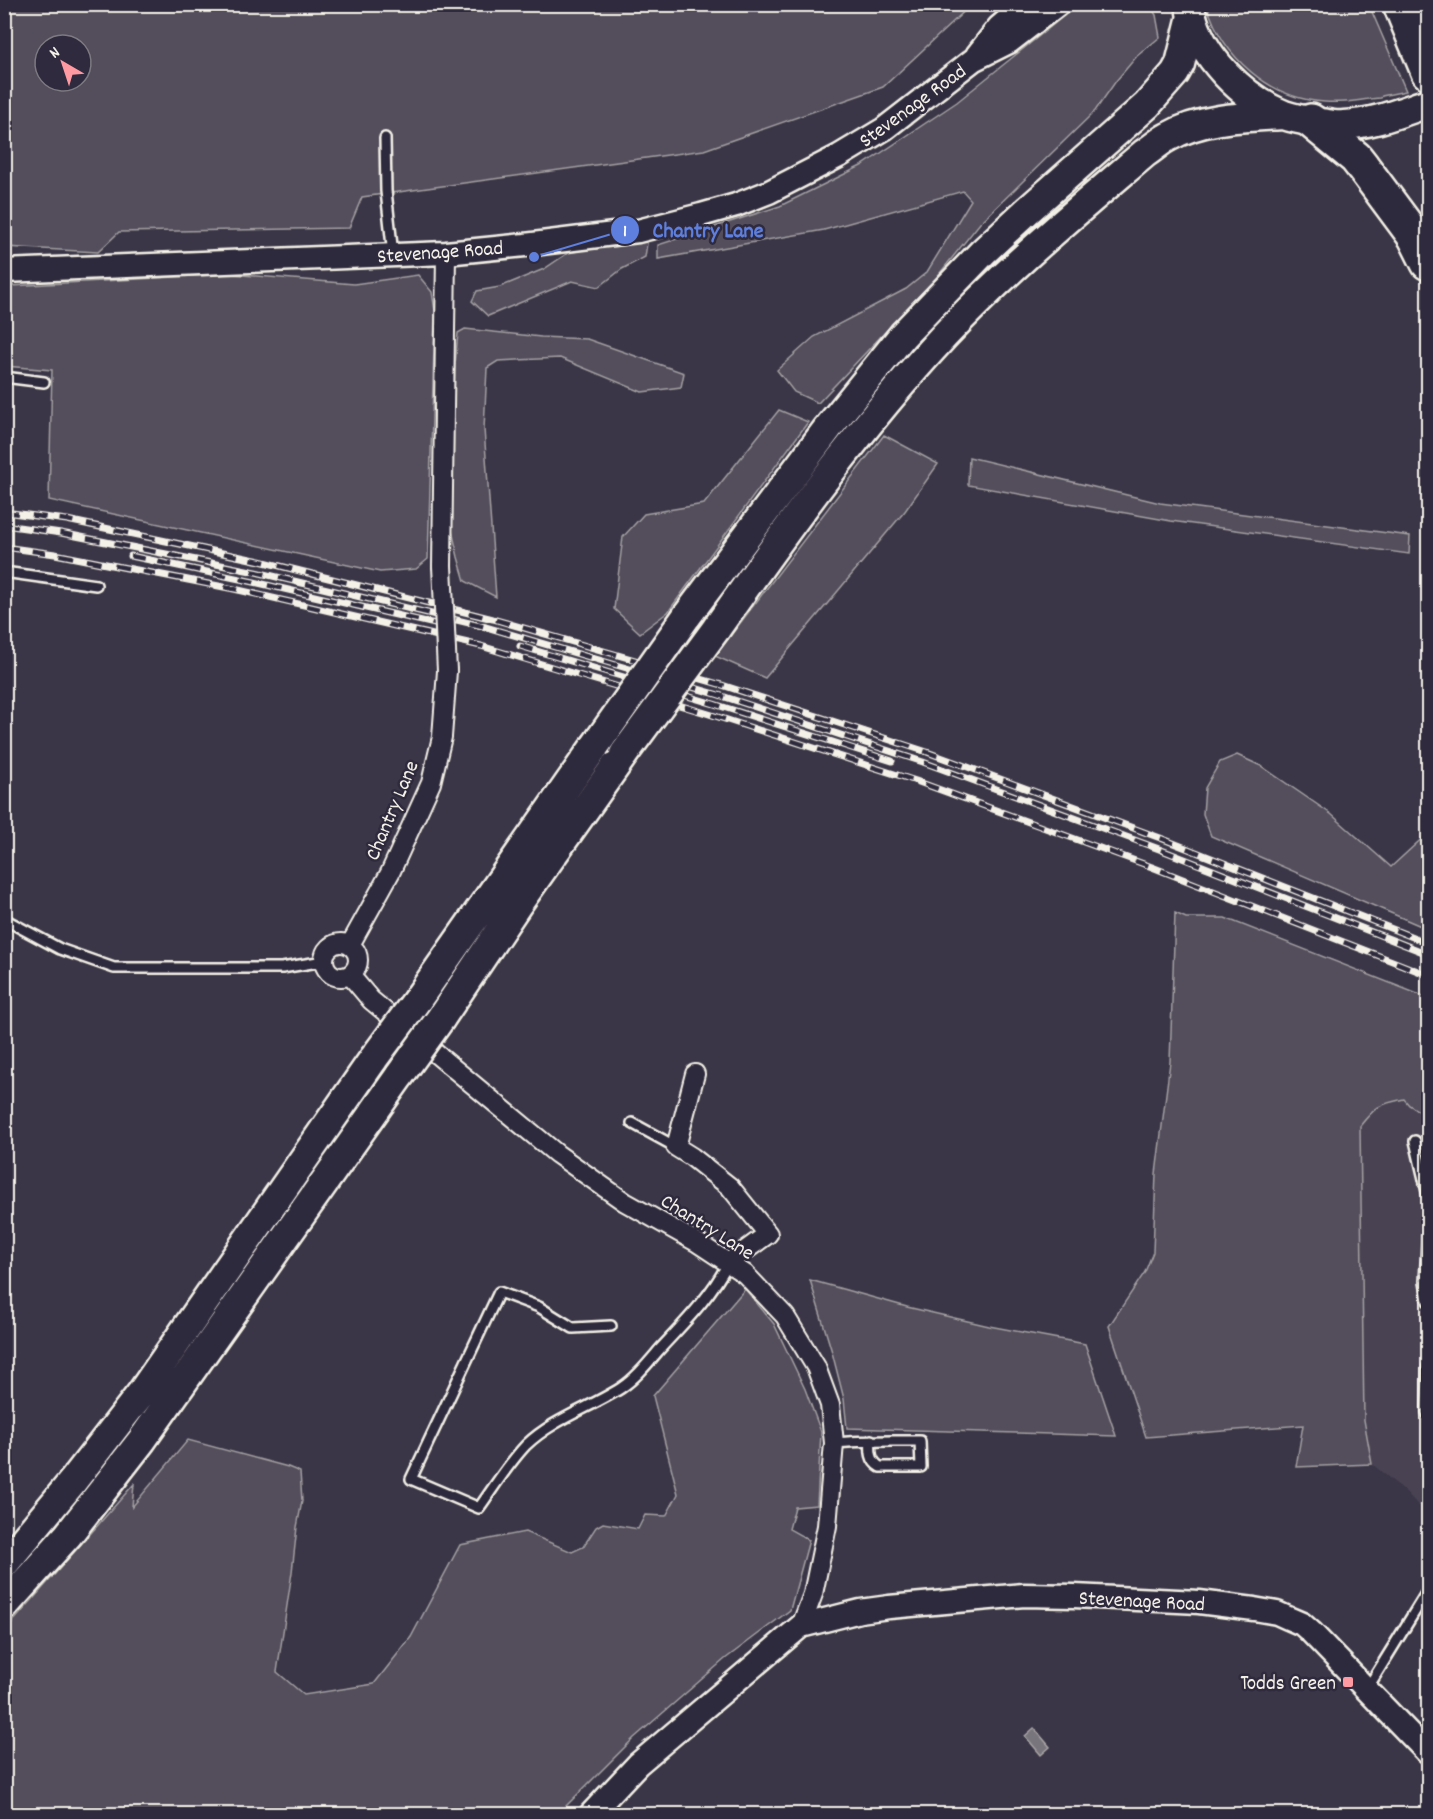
<svg xmlns="http://www.w3.org/2000/svg" width="1433" height="1819" font-family="Dekko,sans-serif">
	<rect width="100%" height="100%" fill="#3b3647"/>
	<filter id="ink" filterUnits="userSpaceOnUse"><feTurbulence type="fractalNoise" baseFrequency=".0167" numOctaves="2"/><feDisplacementMap in="SourceGraphic" scale="12" xChannelSelector="R" yChannelSelector="G"/><feConvolveMatrix kernelMatrix="1 2 1 2 8 2 1 2 1" color-interpolation-filters="sRGB"/></filter>
	<g filter="url(#ink)">
		<path fill="#484352" d="M 1404,1099 L 1409,1105 L 1428,1117 L 1428,1516 L 1405,1491 L 1372,1464 L 1364,1420 L 1360,1126 L 1373,1111 L 1385,1103 Z"/>
		<path fill="#534e5c" stroke="#a4a0a2" stroke-width="1.5" fill-rule="evenodd" d="M 5,5 L 971,5 L 883,87 L 704,150 L 362,197 L 349,228 L 119,232 L 98,252 L 5,247 ZM 45,45 L 81,45 L 81,81 L 45,81 Z
			M 1081,5 L 1150,5 L 1156,15 L 1160,37 L 1137,56 L 1116,81 L 1095,111 L 980,223 L 936,278 L 818,403 L 794,392 L 777,370 L 814,337 L 906,289 L 927,272 L 971,200 L 963,191 L 824,230 L 658,259 L 658,245 L 780,206 L 863,165 L 957,102 L 1069,12 Z
			M 1207,5 L 1369,5 L 1406,91 L 1382,96 L 1381,98 C 1362,99 1344,104 1325,102 C 1270,99 1222,57 1207,5 Z
			M 648,237 L 645,257 L 622,269 L 599,287 L 572,281 L 488,316 L 472,301 L 477,291 L 500,287 L 544,269 L 568,253 Z
			M 230,274 L 354,284 L 418,275 L 432,292 L 435,311 L 428,559 L 416,569 L 380,572 L 49,500 L 52,370 L 5,366 L 5,298 L 10,298 L 11,286 Z
			M 465,329 L 541,337 L 587,339 L 684,373 L 681,387 L 642,392 L 560,358 L 498,361 L 487,368 L 484,429 L 496,597 L 465,581 L 458,557 L 450,521 L 455,365 L 458,333 Z
			M 779,410 L 808,422 L 668,612 L 640,633 L 614,609 L 623,537 L 644,514 L 704,504 Z
			M 884,435 L 938,464 L 905,511 L 765,678 L 715,656 Z
			M 969,457 L 1160,503 L 1410,536 L 1409,554 L 1171,521 L 968,485 Z
			M 1237,755 L 1261,766 L 1331,814 L 1391,867 L 1428,833 L 1428,929 L 1211,836 L 1203,814 L 1205,788 L 1220,762 Z
			M 1175,913 L 1186,918 L 1225,918 L 1428,998 L 1428,1117 L 1409,1105 L 1404,1099 C 1379,1104 1375,1107 1360,1126 L 1364,1420 L 1372,1464 L 1296,1467 L 1303,1425 L 1146,1437 L 1109,1326 L 1145,1272 L 1153,1252 L 1156,1174 L 1170,1062 Z
			M 810,1280 L 907,1307 L 989,1326 L 1085,1344 L 1116,1436 L 847,1428 L 844,1399 L 832,1352 Z
			M 745,1289 L 774,1324 L 805,1389 L 821,1432 L 817,1505 L 795,1507 L 789,1529 L 809,1540 L 790,1610 L 725,1659 L 634,1738 L 558,1814 L 5,1814 L 5,1631 L 134,1484 L 132,1507 L 188,1440 L 288,1467 L 300,1472 L 302,1501 L 297,1527 L 292,1572 L 277,1672 L 304,1695 L 374,1684 L 411,1637 L 460,1545 L 525,1532 L 572,1552 L 583,1547 L 596,1527 L 603,1523 L 638,1529 L 645,1515 L 666,1516 L 678,1494 L 653,1396 Z"/>
		<path fill="#78747b" stroke="#aaa6a7" stroke-width="1.5" d="M 1034,1728 L 1050,1747 L 1041,1755 L 1025,1736 Z"/>
		<g fill="none" stroke-linecap="round" stroke-linejoin="round">
			<defs>
				<path id="service" d="M 385,138 L 386,191 L 393,255
					M 4,377 L 44,382
					M 4,572 L 96,585
					M 4,919 L 60,949 L 114,968 L 282,968 L 324,961
					M 632,1123 L 676,1147
					M 1415,1141 L 1428,1196
					M 1428,1224 L 1425,1282 L 1428,1301
					M 611,1326 L 573,1328 L 539,1307 L 499,1292 L 411,1479 L 479,1508 C 494,1487 508,1464 526,1445 C 553,1419 590,1408 621,1388 C 636,1378 648,1363 660,1349 C 685,1322 711,1296 728,1263
					M 1428,1366 L 1427,1412 L 1428,1415
					M 834,1443 C 863,1440 891,1441 920,1441 L 921,1467 L 880,1467 C 870,1461 870,1451 871,1440
					M 1367,1689 L 1428,1590"/>
				<path id="minor" d="M 442,566 L 446,253
					M324 960a17 17 0 1 1 34 0a17 17 0 1 1-34 0Z
					M 350,945 L 390,873 L 431,783 L 442,737 L 447,671
					M 350,975 L 371,1000 L 557,1154 L 625,1202 L 698,1243 L 745,1274 L 785,1316 L 816,1367 L 830,1405 L 834,1443 L 827,1526 L 813,1594 L 801,1626
					M 695,1074 L 676,1147 L 692,1157 L 730,1187 L 768,1234 L 728,1263"/>
				<path id="tertiary" d="M 977,55 L 999,27 L 1026,4
					M 4,271 L 446,253 L 525,245 L 638,231 L 701,215 L 736,205 L 769,192 L 839,156 L 884,129 L 973,60 L 1009,42 L 1058,4
					M 591,1814 L 638,1764 L 801,1626 L 860,1611 L 889,1607 L 1024,1595 L 1074,1596 L 1199,1602 L 1254,1609 L 1277,1613 L 1288,1618 L 1302,1624 L 1311,1632 L 1428,1753"/>
				<path id="primary" d="M 1191,12 C 1200,56 1243,98 1284,115 C 1295,119 1309,121 1321,123 C 1328,124 1336,126 1343,125 C 1373,124 1401,112 1428,103
					M 686,617 L 828,428 L 903,335 L 983,252 L 1026,212 L 1147,105 L 1175,73 L 1180,64 L 1192,16
					M 716,629 C 787,528 860,427 944,336 C 1006,270 1076,212 1145,153 C 1153,148 1160,141 1168,137 C 1203,117 1246,117 1284,115
					M 417,1000 L 595,746
					M 441,1018 L 517,905 L 624,754
					M 4,1564 L 73,1481 L 142,1392 L 374,1058
					M 4,1606 L 68,1535 L 142,1440 L 400,1075"/>
				<path id="motorway" d="M 1400,4 L 1428,72
					M 1311,121 L 1356,158 L 1363,167 L 1415,237 L 1428,263"/>
			</defs>
			<use href="#service" stroke="#f4f1e8" stroke-width="14"/>
			<use href="#minor" stroke="#f4f1e8" stroke-width="22"/>
			<use href="#tertiary" stroke="#f4f1e8" stroke-width="27"/>
			<use href="#primary" stroke="#f4f1e8" stroke-width="33"/>
			<use href="#motorway" stroke="#f4f1e8" stroke-width="38"/>
			<use href="#service" stroke="#2f2a3d" stroke-width="9"/>
			<use href="#minor" stroke="#2f2a3d" stroke-width="18"/>
			<use href="#tertiary" stroke="#2f2a3d" stroke-width="22"/>
			<use href="#primary" stroke="#2f2a3d" stroke-width="28"/>
			<use href="#motorway" stroke="#2f2a3d" stroke-width="33"/>
			<defs>
				<path id="rail" d="M 4,512 L 67,520 L 260,561 L 493,619 L 722,685 L 927,752 L 1163,839 L 1428,943
					M 4,525 L 61,533 L 256,572 L 486,627 L 719,695 L 923,762 L 1159,849 L 1428,954
					M 4,547 L 55,554 L 234,589 L 481,646 L 709,714 L 916,781 L 1152,867 L 1428,975
					M 131,556 L 254,582 L 435,624
					M 520,646 L 714,704 L 892,761"/>
			</defs>
			<use href="#rail" stroke="#f4f1e8" stroke-width="7"/>
			<use href="#rail" stroke="#2f2a3d" stroke-width="4.5" stroke-dasharray="14" stroke-linecap="butt"/>
			<defs>
				<path id="minor-bridge" d="M 442,566 L 447,671"/>
				<path id="primary-bridge" d="M 595,746 L 686,617
					M 624,754 L 716,629
					M 374,1058 L 417,1000
					M 400,1075 L 441,1018"/>
			</defs>
			<use href="#minor-bridge" stroke="#f4f1e8" stroke-width="22" stroke-linecap="butt"/>
			<use href="#primary-bridge" stroke="#f4f1e8" stroke-width="33" stroke-linecap="butt"/>
			<use href="#minor-bridge" stroke="#2f2a3d" stroke-width="18"/>
			<use href="#primary-bridge" stroke="#2f2a3d" stroke-width="28"/>
		</g>
	</g>
	<rect fill="#ff9aa2" stroke="#2f2a3d" stroke-width="2" x="1342" y="1676" width="12" height="12" rx="3"/>
	<g text-anchor="middle" stroke-width="5" stroke-linejoin="round" paint-order="stroke">
		<g font-size="21" fill="#f4f1e8" stroke="#2f2a3d">
			<text transform="translate(912 105) rotate(-36)" y="7">Stevenage Road</text>
			<text transform="translate(440 251) rotate(-4)" y="7">Stevenage Road</text>
			<text transform="translate(391 810) rotate(-67)" y="7">Chantry Lane</text>
			<text transform="translate(708 1226) rotate(32)" y="7">Chantry Lane</text>
			<text transform="translate(1142 1600) rotate(3)" y="7">Stevenage Road</text>
		</g>
		<g font-size="21" fill="#f4f1e8" stroke="#2f2a3d" text-anchor="end">
			<text x="1336" y="1689">Todds Green</text>
		</g>
	</g>
	<path fill="none" stroke="#5e7fdd" stroke-width="2" d="M534 257L625 230"/>
	<g fill="#5e7fdd" stroke="#2f2a3d" stroke-width="2">
		<circle cx="534" cy="257" r="6"/>
		<circle cx="625" cy="230" r="15"/>
	</g>
	<g font-size="18" text-anchor="middle" font-weight="bold" fill="#fff">
		<text x="625" y="236">1</text>
	</g>
	<g font-size="22" text-anchor="middle" font-weight="bold" fill="#5e7fdd" stroke="#2f2a3d" stroke-width="5" stroke-linejoin="round" paint-order="stroke">
		<text x="708" y="237">Chantry Lane</text>
	</g>
	<rect width="1433" height="1819" fill="none" stroke="#2f2a3d" stroke-width="24"/>
	<rect x="12" y="12" width="1409" height="1795" fill="none" stroke="#f4f1e8" stroke-width="2" filter="url(#ink)"/>
	<g transform="translate(63 63) rotate(321)"><circle r="28" fill="#2f2a3d" stroke="#7e7a81" stroke-width="1.5"/>
	<path d="M0-4.5L10 22L0 15L-10 22Z" fill="#ff9aa2"/>
	<text y="-9" font-size="16" font-weight="bold" text-anchor="middle" fill="#f4f1e8">N</text>
	</g>
</svg>
